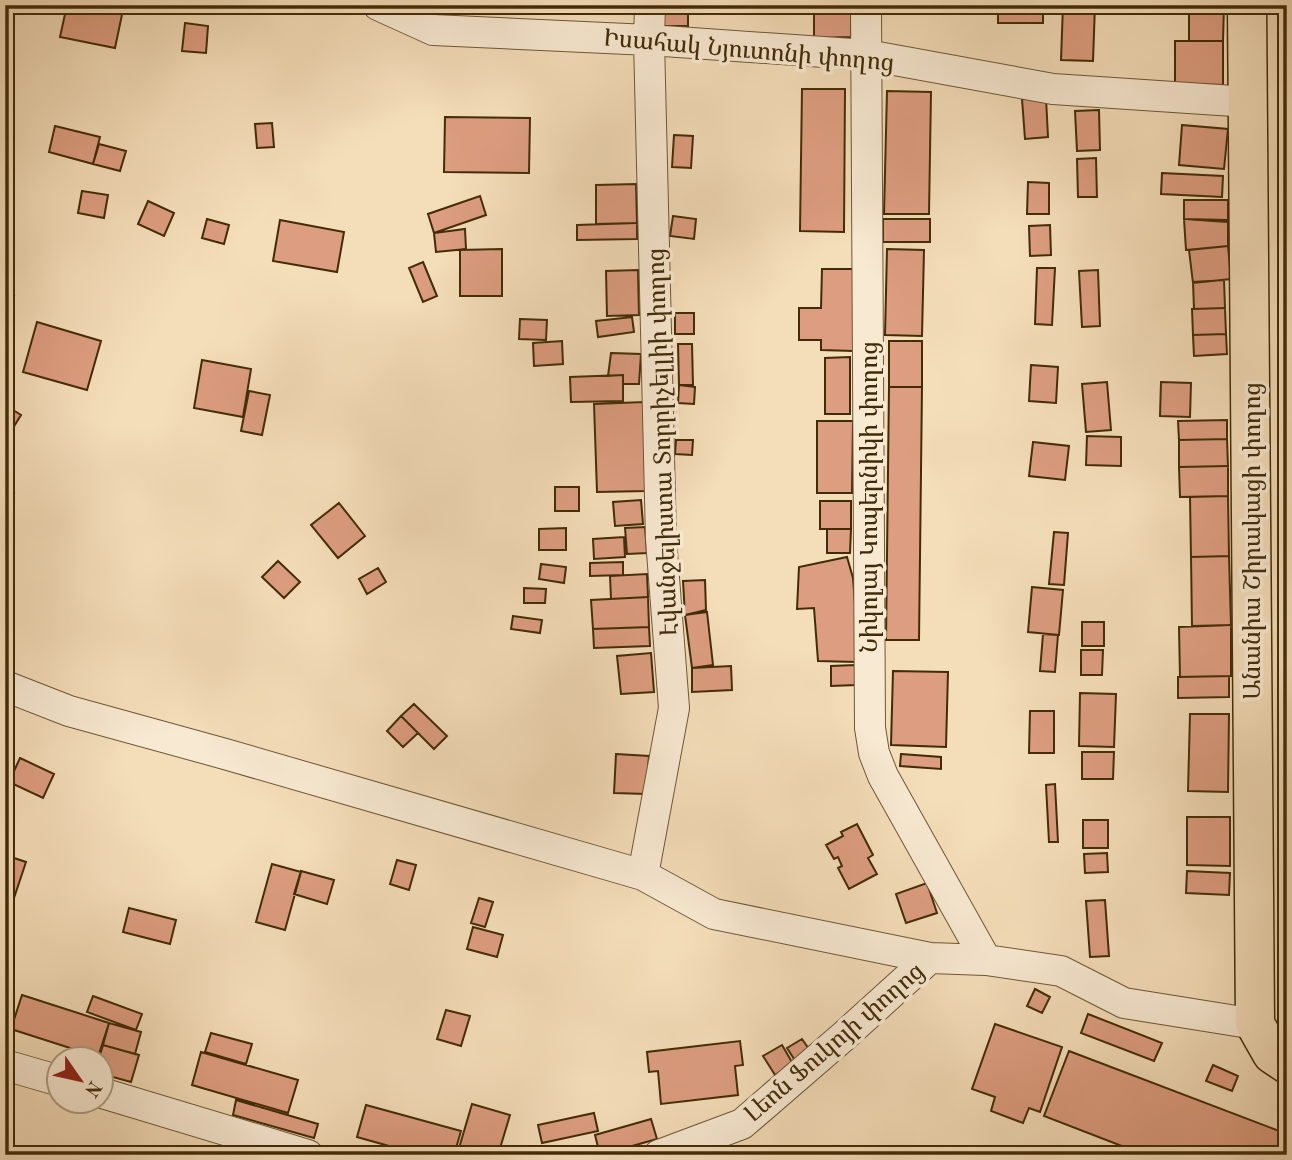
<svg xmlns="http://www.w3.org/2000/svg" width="1292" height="1160" font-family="'Old Standard TT','Noto Serif Armenian',serif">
	<rect width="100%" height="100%" fill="#f4ddb9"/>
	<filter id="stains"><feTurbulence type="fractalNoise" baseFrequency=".00286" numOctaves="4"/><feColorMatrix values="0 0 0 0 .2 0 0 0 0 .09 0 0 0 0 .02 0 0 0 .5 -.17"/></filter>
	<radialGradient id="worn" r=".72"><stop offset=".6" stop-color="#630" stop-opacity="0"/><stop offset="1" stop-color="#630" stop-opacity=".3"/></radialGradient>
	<path fill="#dd9d80" stroke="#422c08" stroke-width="2" d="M 67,5 L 124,5 L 115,48 L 60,37 Z
		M 663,5 L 688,5 L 688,26 L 663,26 Z
		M 814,5 L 851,5 L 851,37 L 814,38 Z
		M 877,5 L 916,5 L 916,11 L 877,10 Z
		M 998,5 L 1043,5 L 1043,23 L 998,23 Z
		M 1063,5 L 1095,5 L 1093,61 L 1061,60 Z
		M 1189,5 L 1224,5 L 1223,41 L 1189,41 Z
		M 185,23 L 208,26 L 206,53 L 182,51 Z
		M 1175,41 L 1223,41 L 1223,85 L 1175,84 Z
		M 802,89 L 845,89 L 844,232 L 800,231 Z
		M 887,91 L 931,92 L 929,214 L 884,214 Z
		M 1046,98 L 1048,137 L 1025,139 L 1022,99 Z
		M 1099,110 L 1100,150 L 1077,151 L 1075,111 Z
		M 445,117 L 530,118 L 529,173 L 444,172 Z
		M 272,123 L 274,147 L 257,148 L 255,124 Z
		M 1182,125 L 1228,129 L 1224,169 L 1179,165 Z
		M 55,126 L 100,137 L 93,164 L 49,152 Z
		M 674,135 L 693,136 L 691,168 L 672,167 Z
		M 99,144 L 126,151 L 120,171 L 93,164 Z
		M 1096,158 L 1097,197 L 1078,197 L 1077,159 Z
		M 1162,173 L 1223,176 L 1222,197 L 1161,194 Z
		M 1028,182 L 1049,183 L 1049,214 L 1027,214 Z
		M 636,184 L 637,223 L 596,224 L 596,185 Z
		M 82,191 L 108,195 L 104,218 L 78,213 Z
		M 480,196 L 486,215 L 434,233 L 428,214 Z
		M 1184,200 L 1228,200 L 1228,220 L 1184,219 Z
		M 148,201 L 174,213 L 164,236 L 138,224 Z
		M 673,216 L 696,219 L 694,239 L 670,236 Z
		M 207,219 L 229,225 L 224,244 L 202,238 Z
		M 883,219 L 930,219 L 930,242 L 883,242 Z
		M 1184,219 L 1228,222 L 1228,246 L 1186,250 Z
		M 280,220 L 344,232 L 337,272 L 273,261 Z
		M 637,223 L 637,239 L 577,240 L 577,225 Z
		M 1050,225 L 1051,255 L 1030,256 L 1029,226 Z
		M 465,229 L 466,249 L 436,252 L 434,233 Z
		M 1228,246 L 1231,279 L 1193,283 L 1189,250 Z
		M 502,249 L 502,296 L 460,296 L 460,250 Z
		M 887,249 L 924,250 L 922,336 L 885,335 Z
		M 423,262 L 437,296 L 423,302 L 409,268 Z
		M 1037,268 L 1055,268 L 1052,325 L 1035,324 Z
		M 822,269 L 853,269 L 853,351 L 821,350 L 821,340 L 799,340 L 799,308 L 821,308 Z
		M 638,270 L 639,315 L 607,316 L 606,271 Z
		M 1098,270 L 1100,326 L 1082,327 L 1079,271 Z
		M 1224,280 L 1225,308 L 1194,309 L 1193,282 Z
		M 5,291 L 14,296 L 5,313 Z
		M 1225,308 L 1226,334 L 1193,335 L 1192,309 Z
		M 675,313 L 694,313 L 694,334 L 675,334 Z
		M 632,317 L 634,332 L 598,337 L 596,321 Z
		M 520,319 L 547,320 L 546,340 L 519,339 Z
		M 37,322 L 101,341 L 87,390 L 23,372 Z
		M 1226,334 L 1227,354 L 1194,356 L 1193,335 Z
		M 562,341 L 563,364 L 534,366 L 533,343 Z
		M 889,341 L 922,341 L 922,387 L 889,387 Z
		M 678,344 L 692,344 L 693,385 L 679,385 Z
		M 611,353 L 641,354 L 639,384 L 623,384 L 623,375 L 608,376 Z
		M 850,357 L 850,414 L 825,414 L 825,358 Z
		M 202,360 L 251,369 L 243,417 L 194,408 Z
		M 1031,365 L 1058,367 L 1056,403 L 1029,401 Z
		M 623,375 L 623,401 L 571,402 L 570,377 Z
		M 1107,382 L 1111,430 L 1086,432 L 1082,384 Z
		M 1161,382 L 1191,383 L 1190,417 L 1160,416 Z
		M 679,385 L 695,387 L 694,404 L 678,403 Z
		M 889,387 L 922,387 L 919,640 L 886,640 Z
		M 249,391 L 270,395 L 262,435 L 241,431 Z
		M 644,402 L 646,491 L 597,492 L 594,404 Z
		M 5,405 L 21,415 L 5,441 Z
		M 1227,420 L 1227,439 L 1179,440 L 1178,421 Z
		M 817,421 L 853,421 L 852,493 L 817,493 Z
		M 1087,436 L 1121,437 L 1121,466 L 1086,465 Z
		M 1227,439 L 1228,466 L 1179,467 L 1179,440 Z
		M 676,440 L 693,440 L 692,455 L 675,454 Z
		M 1033,442 L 1069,446 L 1065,480 L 1029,476 Z
		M 1228,466 L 1228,496 L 1180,497 L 1179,467 Z
		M 555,487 L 579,487 L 579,511 L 555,511 Z
		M 5,488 L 14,493 L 5,507 Z
		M 1228,496 L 1229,556 L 1191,557 L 1190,497 Z
		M 641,500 L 643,524 L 615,526 L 613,502 Z
		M 820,501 L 851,501 L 851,529 L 820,529 Z
		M 339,503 L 365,536 L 338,558 L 311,525 Z
		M 645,527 L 647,553 L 627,554 L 625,528 Z
		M 566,528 L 566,550 L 539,550 L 539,529 Z
		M 827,529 L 851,529 L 850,553 L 827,553 Z
		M 1054,532 L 1068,533 L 1064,585 L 1049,584 Z
		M 624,537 L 625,557 L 594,559 L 593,539 Z
		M 1229,556 L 1231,625 L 1192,626 L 1191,557 Z
		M 847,557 L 853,578 L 855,604 L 856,662 L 818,661 L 814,608 L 797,609 L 799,567 Z
		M 278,561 L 300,582 L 284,598 L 262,577 Z
		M 623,562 L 623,575 L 590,576 L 590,563 Z
		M 541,564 L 566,567 L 564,583 L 539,579 Z
		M 378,568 L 386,582 L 367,594 L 359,579 Z
		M 647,574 L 648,597 L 611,599 L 610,576 Z
		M 705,580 L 706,610 L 685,615 L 683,581 Z
		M 1032,587 L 1063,590 L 1059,635 L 1028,632 Z
		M 524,588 L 546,589 L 545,603 L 524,603 Z
		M 648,597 L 649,627 L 593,629 L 591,600 Z
		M 707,612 L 713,665 L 692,668 L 685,615 Z
		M 513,616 L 542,620 L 540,633 L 511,629 Z
		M 1082,622 L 1104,622 L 1104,646 L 1082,646 Z
		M 1231,625 L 1231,676 L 1180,677 L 1179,627 Z
		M 649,627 L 650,646 L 594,648 L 593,629 Z
		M 1043,634 L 1058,635 L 1055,672 L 1040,671 Z
		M 1081,650 L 1103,650 L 1102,675 L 1081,675 Z
		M 651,653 L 654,692 L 621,694 L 617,656 Z
		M 855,665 L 856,685 L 831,686 L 831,666 Z
		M 731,666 L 732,690 L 692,692 L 692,668 Z
		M 893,671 L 948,672 L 946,747 L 891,745 Z
		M 1229,676 L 1229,697 L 1178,698 L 1178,677 Z
		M 1080,693 L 1116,694 L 1114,747 L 1079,746 Z
		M 414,704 L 447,736 L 434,749 L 401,716 Z
		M 1030,711 L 1054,711 L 1054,753 L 1029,753 Z
		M 1190,714 L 1229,714 L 1228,792 L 1188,791 Z
		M 401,716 L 418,733 L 403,747 L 387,731 Z
		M 1082,752 L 1114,752 L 1113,779 L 1082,779 Z
		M 616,754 L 649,756 L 646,794 L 614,793 Z
		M 901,754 L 941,757 L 941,769 L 900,766 Z
		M 20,758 L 54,774 L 43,798 L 9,782 Z
		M 1055,784 L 1058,842 L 1049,842 L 1046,785 Z
		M 1187,817 L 1230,817 L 1230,866 L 1187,865 Z
		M 1083,820 L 1108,820 L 1108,848 L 1083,848 Z
		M 857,824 L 873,855 L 868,858 L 877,874 L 849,889 L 838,868 L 842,866 L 838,857 L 834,859 L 826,845 L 843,836 L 841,832 Z
		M 1107,853 L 1108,872 L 1085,873 L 1084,854 Z
		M 5,855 L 26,862 L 13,901 L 5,898 Z
		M 397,860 L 416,865 L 409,890 L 390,884 Z
		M 272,864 L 301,872 L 285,930 L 256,922 Z
		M 301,871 L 334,880 L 327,904 L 294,894 Z
		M 1187,871 L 1230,873 L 1229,895 L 1186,893 Z
		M 927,883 L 937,913 L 906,923 L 896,894 Z
		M 479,898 L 493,902 L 485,927 L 471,923 Z
		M 1105,900 L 1109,956 L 1090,957 L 1086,901 Z
		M 129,908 L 176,920 L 170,944 L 123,932 Z
		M 473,927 L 503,935 L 497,957 L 467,949 Z
		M 1035,989 L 1050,997 L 1042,1013 L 1027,1006 Z
		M 22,995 L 109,1023 L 98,1057 L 11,1029 Z
		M 93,996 L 142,1014 L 136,1030 L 87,1012 Z
		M 446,1010 L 470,1016 L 461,1046 L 437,1039 Z
		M 1088,1014 L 1162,1043 L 1154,1061 L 1081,1033 Z
		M 109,1023 L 141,1032 L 135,1054 L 103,1045 Z
		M 995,1024 L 1062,1047 L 1040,1112 L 1029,1108 L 1023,1123 L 991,1111 L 995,1097 L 972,1089 Z
		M 211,1033 L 252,1044 L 246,1064 L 205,1052 Z
		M 802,1039 L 811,1052 L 796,1062 L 787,1048 Z
		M 740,1041 L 743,1065 L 735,1066 L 738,1095 L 661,1104 L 658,1071 L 649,1072 L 647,1052 Z
		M 103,1045 L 139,1055 L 131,1082 L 102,1074 L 102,1058 L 99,1058 Z
		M 782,1045 L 793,1064 L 775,1075 L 763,1056 Z
		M 1069,1051 L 1287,1134 L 1287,1155 L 1145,1155 L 1044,1116 Z
		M 201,1052 L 298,1080 L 288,1113 L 192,1085 Z
		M 1213,1065 L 1238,1076 L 1232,1091 L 1206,1081 Z
		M 236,1100 L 318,1124 L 314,1138 L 233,1115 Z
		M 472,1104 L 510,1115 L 498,1155 L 457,1155 Z
		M 366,1105 L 461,1131 L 454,1155 L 421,1155 L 357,1137 Z
		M 594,1113 L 598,1131 L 542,1143 L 538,1125 Z
		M 651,1119 L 657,1139 L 600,1155 L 595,1135 Z"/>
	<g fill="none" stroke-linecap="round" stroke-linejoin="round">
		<defs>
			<path id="minor" d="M 378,5 L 433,30 L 649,40 L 867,55 L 1053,89 L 1249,102
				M 866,5 L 870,728 L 874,753 L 883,776 L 986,960
				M 5,686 L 69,711 L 225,754 L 643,875 L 714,914 L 930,958 L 986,960 L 1061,971 L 1124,1003 L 1255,1024
				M 643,875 L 674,708 L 661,539 L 649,40 L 650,5
				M 5,1065 L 60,1081
				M 102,1093 L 308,1155
				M 659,1155 L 742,1124 L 844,1036 L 930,958"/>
			<path id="major" d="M 1247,5 L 1255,1024 L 1272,1054 L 1287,1064"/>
		</defs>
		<use href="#minor" stroke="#6e5834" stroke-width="32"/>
		<use href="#major" stroke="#422c08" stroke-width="41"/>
		<use href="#minor" stroke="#f8e9d2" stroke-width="30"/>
		<use href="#major" stroke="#f4ddb9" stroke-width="38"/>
	</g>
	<g text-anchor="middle" stroke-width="7" stroke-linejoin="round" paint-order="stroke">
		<g font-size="24" fill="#422c08" stroke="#f8e9d2">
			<text transform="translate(749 50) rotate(5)" y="8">Իսահակ Նյուտոնի փողոց</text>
			<text transform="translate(662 442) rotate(-92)" y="8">Էվանջելիստա Տորրիչելլիի փողոց</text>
			<text transform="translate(869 497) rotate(-90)" y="8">Նիկոլայ Կոպերնիկի փողոց</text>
			<text transform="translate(1252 541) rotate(-90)" y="8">Անանիա Շիրակացի փողոց</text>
			<text transform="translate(834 1042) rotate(-41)" y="8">Լեոն Ֆուկոյի փողոց</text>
		</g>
	</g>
	<rect width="1292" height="1160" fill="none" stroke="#f4ddb9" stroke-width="28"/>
	<rect x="7" y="7" width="1278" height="1146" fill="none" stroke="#422c08" stroke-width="3.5"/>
	<rect x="14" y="14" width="1264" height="1132" fill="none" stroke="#422c08" stroke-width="2"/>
	<g transform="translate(80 1080) rotate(124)"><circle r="33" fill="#f8e9d2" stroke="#af9d81" stroke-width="2"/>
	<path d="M0-5L12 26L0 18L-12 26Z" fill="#8f2418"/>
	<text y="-10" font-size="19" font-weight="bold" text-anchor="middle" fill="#422c08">N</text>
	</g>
	<rect width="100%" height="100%" filter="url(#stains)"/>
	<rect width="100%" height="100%" fill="url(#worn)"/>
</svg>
